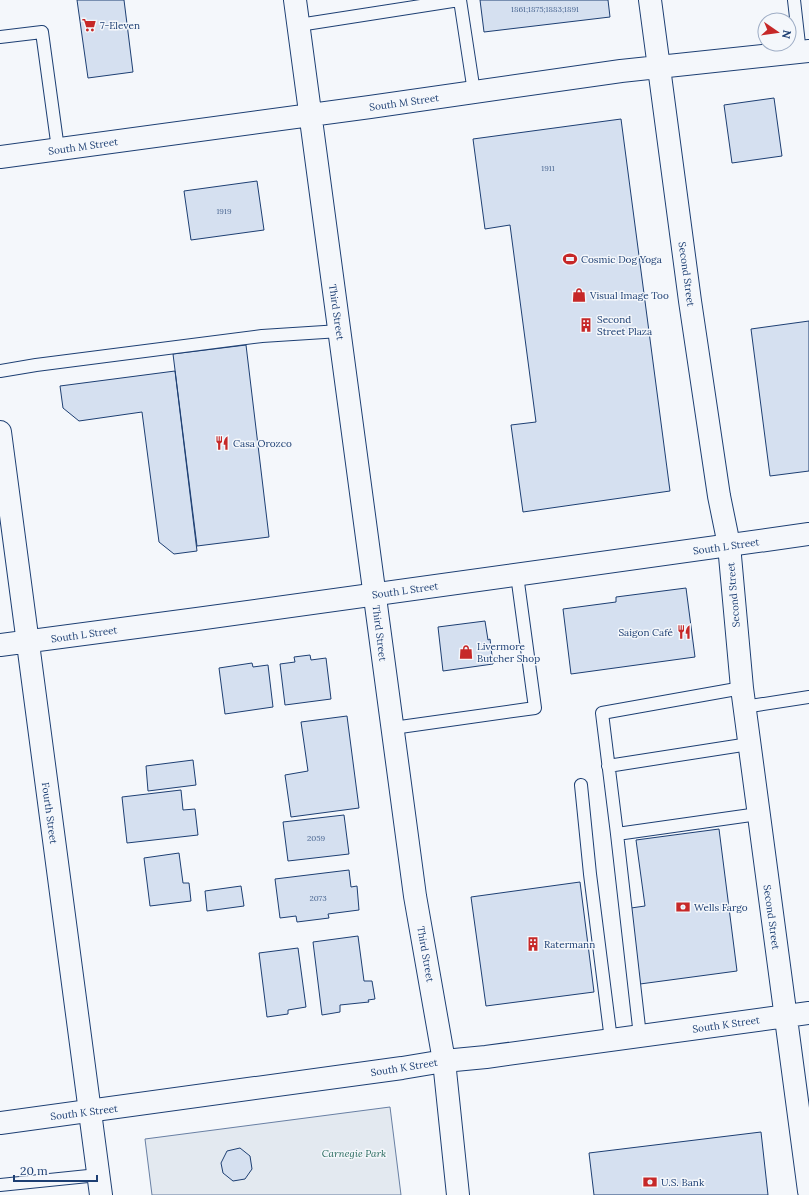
<svg xmlns="http://www.w3.org/2000/svg" width="809" height="1195" font-family="Lora,serif">
	<rect width="100%" height="100%" fill="#f4f7fb"/>
	<path fill="#e3e9f0" stroke="#687fa3" d="M 390,1107 L 401,1195 L 152,1195 L 145,1139 Z"/>
	<path fill="#d5e0f0" stroke="#1d3f73" d="M 77,0 L 124,0 L 133,72 L 88,78 Z
		M 480,0 L 608,0 L 610,17 L 484,32 Z
		M 774,98 L 782,156 L 732,163 L 724,105 Z
		M 621,119 L 670,491 L 523,512 L 511,425 L 536,422 L 510,225 L 485,229 L 473,139 Z
		M 257,181 L 264,230 L 191,240 L 184,191 Z
		M 809,321 L 809,471 L 770,476 L 751,329 Z
		M 246,345 L 269,537 L 197,546 L 173,354 Z
		M 175,371 L 197,551 L 174,554 L 159,542 L 142,412 L 79,421 L 63,408 L 60,386 Z
		M 686,588 L 695,657 L 571,674 L 563,609 L 616,602 L 616,597 Z
		M 485,621 L 488,640 L 490,639 L 493,664 L 443,671 L 438,627 Z
		M 310,655 L 311,660 L 326,658 L 331,699 L 285,705 L 280,664 L 295,662 L 294,657 Z
		M 252,663 L 253,667 L 268,665 L 273,707 L 225,714 L 219,668 Z
		M 347,716 L 359,808 L 291,817 L 285,775 L 308,771 L 301,722 Z
		M 193,760 L 196,785 L 148,791 L 146,766 Z
		M 181,790 L 183,810 L 195,809 L 198,835 L 127,843 L 122,797 Z
		M 344,815 L 349,854 L 288,861 L 283,822 Z
		M 719,829 L 737,971 L 640,984 L 631,908 L 645,906 L 636,840 Z
		M 179,853 L 183,883 L 189,883 L 191,901 L 150,906 L 144,858 Z
		M 349,870 L 351,887 L 357,886 L 359,910 L 328,914 L 329,918 L 297,922 L 296,916 L 280,918 L 275,879 Z
		M 580,882 L 594,992 L 486,1006 L 471,897 Z
		M 241,886 L 244,906 L 207,911 L 205,891 Z
		M 358,936 L 364,981 L 372,981 L 375,999 L 368,1000 L 369,1002 L 340,1005 L 340,1012 L 322,1015 L 313,942 Z
		M 298,948 L 306,1007 L 288,1010 L 288,1014 L 267,1017 L 259,953 Z
		M 761,1132 L 768,1195 L 594,1195 L 589,1153 Z
		M 240,1148 L 250,1156 L 252,1169 L 245,1179 L 233,1181 L 223,1173 L 221,1163 L 227,1151 Z"/>
	<g fill="none" stroke-linecap="round" stroke-linejoin="round">
		<defs>
			<path id="lane" d="M 460,0 L 474,92
				M 794,0 L 800,53
				M 299,25 L 459,0
				M 0,37 L 42,32 L 58,149
				M 0,371 L 36,365 L 262,336 L 340,331
				M 744,707 L 809,697
				M 393,728 L 535,708 L 517,575
				M 608,766 L 749,744
				M 581,785 L 590,874 L 611,1040
				M 617,834 L 602,713 L 742,688
				M 640,1036 L 617,834 L 758,814
				M 0,1185 L 98,1175"/>
			<path id="street" d="M 295,0 L 415,896 L 444,1061 L 458,1195
				M 650,0 L 690,301 L 719,496 L 729,545 L 742,688 L 809,1191
				M 0,157 L 370,107 L 621,71 L 809,51
				M 0,1123 L 402,1068 L 444,1061 L 486,1057 L 809,1013"/>
			<path id="secondary" d="M 0,432 L 101,1195
				M 0,645 L 197,619 L 809,534"/>
		</defs>
		<use href="#lane" stroke="#1d3f73" stroke-width="14"/>
		<use href="#street" stroke="#1d3f73" stroke-width="24"/>
		<use href="#secondary" stroke="#1d3f73" stroke-width="24"/>
		<use href="#lane" stroke="#f4f7fb" stroke-width="12"/>
		<use href="#street" stroke="#f4f7fb" stroke-width="22"/>
		<use href="#secondary" stroke="#f4f7fb" stroke-width="22"/>
	</g>
	<defs>
		<symbol id="supermarket-bare" viewBox="-9 -9 18 18"><path d="M-6-5.5h2.5l.6 2H6L4.5 2H-2.5L-4.4-4H-6ZM-1.5 3.2a1.3 1.3 0 1 0 .1 0ZM3 3.2a1.3 1.3 0 1 0 .1 0Z" fill="#c62828" stroke="#f4f7fb" stroke-width="2.5" paint-order="stroke"/></symbol>
		<symbol id="stadium-bare" viewBox="-9 -9 18 18"><path d="M0-5a6.5 5 0 1 0 0 10a6.5 5 0 1 0 0-10ZM-3.5-1.8h7v3.6h-7Z" fill="#c62828" stroke="#f4f7fb" stroke-width="2.5" paint-order="stroke"/></symbol>
		<symbol id="shop-bare" viewBox="-9 -9 18 18"><path d="M-5-2.5h2.3a2.7 3.5 0 0 1 5.4 0H5L5.5 6h-11ZM-1.5-2.5h3a1.5 2.3 0 0 0-3 0Z" fill="#c62828" stroke="#f4f7fb" stroke-width="2.5" paint-order="stroke"/></symbol>
		<symbol id="building-bare" viewBox="-9 -9 18 18"><path d="M-4-6H4V6H1V3H-1V6H-4ZM-2.5-4.3h1.7v1.8h-1.7ZM.8-4.3h1.7v1.8H.8ZM-2.5-1h1.7V.8h-1.7ZM.8-1h1.7V.8H.8Z" fill="#c62828" stroke="#f4f7fb" stroke-width="2.5" paint-order="stroke"/></symbol>
		<symbol id="restaurant-bare" viewBox="-9 -9 18 18"><path d="M-5-6h1v4h1v-4h1v4h1v-4h1v5L-1.5 .5V6h-2V.5L-5-1ZM5-6V6H3V1.5H1.5Q1.5-4 5-6Z" fill="#c62828" stroke="#f4f7fb" stroke-width="2.5" paint-order="stroke"/></symbol>
		<symbol id="bank-bare" viewBox="-9 -9 18 18"><path d="M-6-4H6V4H-6ZM0-2.3a2.3 2.3 0 1 0 0 4.6a2.3 2.3 0 1 0 0-4.6Z" fill="#c62828" stroke="#f4f7fb" stroke-width="2.5" paint-order="stroke"/></symbol>
	</defs>
	<g fill-rule="evenodd">
		<use href="#supermarket-bare" x="79" y="15" width="20" height="20"/>
		<use href="#stadium-bare" x="560" y="249" width="20" height="20"/>
		<use href="#shop-bare" x="569" y="285" width="20" height="20"/>
		<use href="#building-bare" x="576" y="315" width="20" height="20"/>
		<use href="#restaurant-bare" x="212" y="433" width="20" height="20"/>
		<use href="#restaurant-bare" x="674" y="622" width="20" height="20"/>
		<use href="#shop-bare" x="456" y="642" width="20" height="20"/>
		<use href="#bank-bare" x="673" y="897" width="20" height="20"/>
		<use href="#building-bare" x="523" y="934" width="20" height="20"/>
		<use href="#bank-bare" x="640" y="1172" width="20" height="20"/>
	</g>
	<g text-anchor="middle" stroke-width="3" stroke-linejoin="round" paint-order="stroke">
		<g font-size="8" fill="#4b6792">
			<text x="545" y="12">1861;1875;1883;1891</text>
			<text x="548" y="171">1911</text>
			<text x="224" y="214">1919</text>
			<text x="316" y="841">2059</text>
			<text x="318" y="901">2073</text>
		</g>
		<g font-size="10" fill="#1d3f73" stroke="#f4f7fb" text-anchor="start">
			<text x="100" y="29">7-Eleven</text>
			<text x="581" y="263">Cosmic Dog Yoga</text>
			<text x="590" y="299">Visual Image Too</text>
			<text x="597" y="323">Second<tspan x="597" dy="12">Street Plaza</tspan></text>
			<text x="233" y="447">Casa Orozco</text>
			<text x="673" y="636" text-anchor="end">Saigon Café</text>
			<text x="477" y="650">Livermore<tspan x="477" dy="12">Butcher Shop</tspan></text>
			<text x="694" y="911">Wells Fargo</text>
			<text x="544" y="948">Ratermann</text>
			<text x="661" y="1186">U.S. Bank</text>
		</g>
		<g font-size="10" fill="#1d3f73" stroke="#f4f7fb">
			<text transform="translate(404 102) rotate(-8)" y="4">South M Street</text>
			<text transform="translate(83 146) rotate(-8)" y="4">South M Street</text>
			<text transform="translate(687 274) rotate(82)" y="4">Second Street</text>
			<text transform="translate(337 312) rotate(82)" y="4">Third Street</text>
			<text transform="translate(726 546) rotate(-8)" y="4">South L Street</text>
			<text transform="translate(405 590) rotate(-8)" y="4">South L Street</text>
			<text transform="translate(733 595) rotate(-95)" y="4">Second Street</text>
			<text transform="translate(380 633) rotate(83)" y="4">Third Street</text>
			<text transform="translate(84 634) rotate(-8)" y="4">South L Street</text>
			<text transform="translate(50 813) rotate(82)" y="4">Fourth Street</text>
			<text transform="translate(772 917) rotate(82)" y="4">Second Street</text>
			<text transform="translate(426 954) rotate(80)" y="4">Third Street</text>
			<text transform="translate(726 1024) rotate(-8)" y="4">South K Street</text>
			<text transform="translate(404 1067) rotate(-9)" y="4">South K Street</text>
			<text transform="translate(84 1112) rotate(-7)" y="4">South K Street</text>
		</g>
		<g font-size="10" font-style="italic" fill="#2c6c60" stroke="#f4f7fb">
			<text x="354" y="1157">Carnegie Park</text>
		</g>
	</g>
	<g transform="translate(777 32) rotate(103)"><circle r="19" fill="#f4f7fb" stroke="#9eadc5"/>
	<path d="M0-3L7 15L0 10L-7 15Z" fill="#c62828"/>
	<text y="-6" font-size="11" font-weight="bold" text-anchor="middle" fill="#1d3f73">N</text>
	</g>
	<path d="M14 1175v6h83v-6" fill="none" stroke="#1d3f73" stroke-width="2"/>
	<text x="20" y="1175" font-size="12" fill="#1d3f73" stroke="#f4f7fb" stroke-width="3" paint-order="stroke">20 m</text>
</svg>
